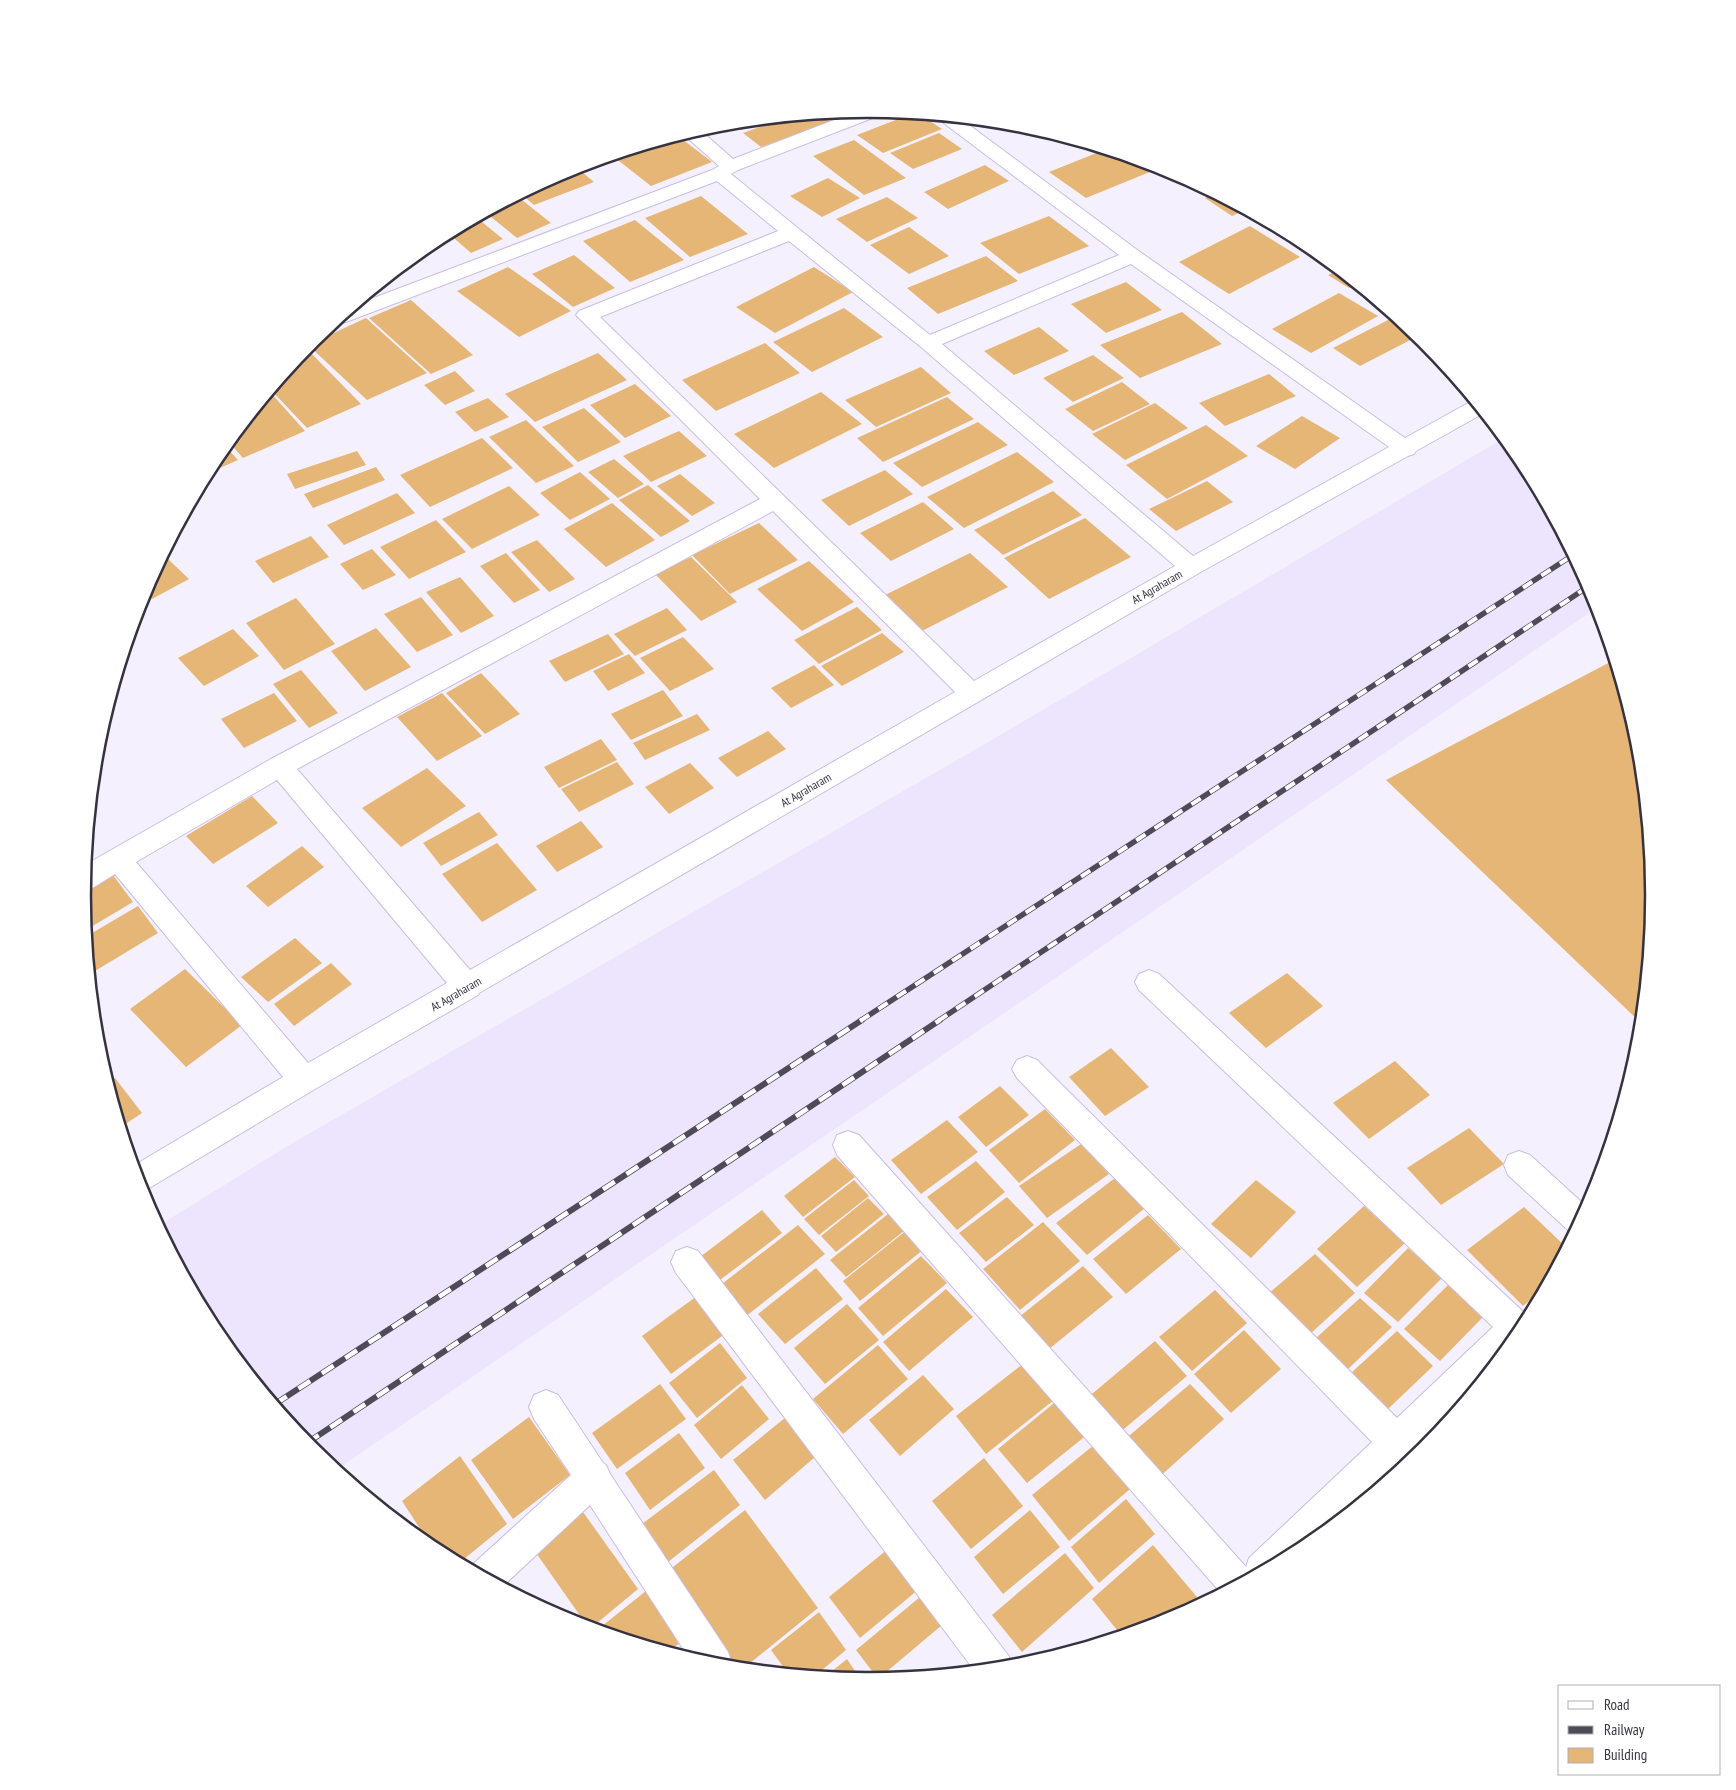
<svg xmlns="http://www.w3.org/2000/svg" width="1736" height="1790" font-family="'PT Sans Narrow',sans-serif">
	<rect width="100%" height="100%" fill="#f5f0fe"/>
	<path fill="#ede4fe" d="M 1504,438 L 1521,459 L 1594,595 L 1598,607 L 336,1470 L 312,1450 L 215,1331 L 158,1226 L 291,1144 L 990,741 Z"/>
	<path fill="#e5b675" d="M 821,114 L 831,122 L 761,147 L 743,133 L 785,118 Z
		M 911,114 L 921,115 L 942,129 L 883,153 L 857,135 Z
		M 769,119 L 741,130 L 732,123 Z
		M 939,133 L 962,149 L 913,169 L 890,153 Z
		M 678,136 L 712,162 L 651,186 L 614,157 Z
		M 854,140 L 906,178 L 864,195 L 813,156 Z
		M 1104,150 L 1109,151 L 1162,167 L 1086,198 L 1049,172 Z
		M 985,165 L 1009,181 L 948,209 L 924,192 Z
		M 576,167 L 594,182 L 534,205 L 521,194 Z
		M 828,178 L 860,198 L 822,217 L 790,196 Z
		M 1214,194 L 1245,210 L 1232,216 L 1205,198 Z
		M 517,196 L 551,223 L 517,238 L 486,213 Z
		M 701,196 L 748,234 L 690,257 L 645,218 Z
		M 887,197 L 918,218 L 867,242 L 836,219 Z
		M 1049,216 L 1089,246 L 1019,274 L 980,243 Z
		M 477,218 L 503,239 L 471,253 L 448,233 Z
		M 635,220 L 684,260 L 630,282 L 583,241 Z
		M 1250,226 L 1300,257 L 1229,294 L 1179,262 Z
		M 909,227 L 949,256 L 909,274 L 870,245 Z
		M 574,255 L 615,288 L 573,307 L 532,274 Z
		M 986,256 L 1018,281 L 938,314 L 907,288 Z
		M 508,267 L 571,311 L 519,337 L 457,291 Z
		M 814,267 L 853,292 L 775,333 L 736,307 Z
		M 1339,270 L 1356,285 L 1349,288 L 1328,275 Z
		M 1126,282 L 1162,310 L 1106,333 L 1071,304 Z
		M 1339,293 L 1378,316 L 1311,353 L 1272,329 Z
		M 411,300 L 473,355 L 431,374 L 369,318 Z
		M 844,308 L 883,337 L 812,372 L 773,342 Z
		M 1182,312 L 1222,344 L 1140,378 L 1100,345 Z
		M 366,318 L 427,373 L 367,400 L 308,345 Z
		M 1390,319 L 1418,336 L 1360,366 L 1333,348 Z
		M 1039,327 L 1069,351 L 1014,375 L 984,351 Z
		M 765,343 L 800,373 L 716,411 L 682,380 Z
		M 306,348 L 361,404 L 307,428 L 271,390 Z
		M 598,353 L 627,380 L 535,422 L 505,394 Z
		M 1093,355 L 1124,378 L 1073,402 L 1043,378 Z
		M 921,367 L 951,393 L 876,427 L 845,400 Z
		M 455,371 L 475,391 L 445,405 L 424,385 Z
		M 1269,374 L 1296,396 L 1225,426 L 1199,403 Z
		M 1122,382 L 1150,404 L 1093,431 L 1065,409 Z
		M 635,384 L 671,416 L 625,438 L 590,405 Z
		M 270,392 L 305,431 L 243,458 L 229,442 Z
		M 821,392 L 862,424 L 774,468 L 734,434 Z
		M 947,397 L 974,419 L 883,462 L 857,438 Z
		M 488,398 L 509,417 L 475,432 L 455,412 Z
		M 1155,403 L 1188,428 L 1125,460 L 1092,434 Z
		M 584,408 L 621,442 L 578,462 L 542,427 Z
		M 1302,416 L 1340,438 L 1295,469 L 1256,446 Z
		M 526,420 L 574,466 L 536,483 L 489,437 Z
		M 978,422 L 1008,445 L 922,487 L 893,463 Z
		M 1206,425 L 1248,456 L 1167,499 L 1126,465 Z
		M 679,431 L 707,456 L 651,482 L 623,456 Z
		M 482,438 L 513,468 L 430,507 L 400,475 Z
		M 225,446 L 238,460 L 206,474 L 215,458 Z
		M 357,451 L 366,465 L 295,489 L 287,474 Z
		M 1017,452 L 1054,482 L 964,528 L 927,497 Z
		M 614,459 L 644,484 L 618,498 L 588,472 Z
		M 376,467 L 385,480 L 313,508 L 304,494 Z
		M 885,470 L 913,494 L 849,526 L 821,500 Z
		M 580,472 L 610,499 L 570,520 L 540,493 Z
		M 680,474 L 715,503 L 692,516 L 657,486 Z
		M 1207,481 L 1233,502 L 1176,531 L 1149,509 Z
		M 648,485 L 690,521 L 661,537 L 619,500 Z
		M 509,486 L 540,515 L 472,549 L 442,519 Z
		M 1053,491 L 1082,515 L 1003,555 L 974,530 Z
		M 397,493 L 415,513 L 344,545 L 327,525 Z
		M 923,502 L 954,529 L 891,561 L 860,533 Z
		M 612,503 L 655,540 L 606,567 L 564,529 Z
		M 1085,518 L 1131,557 L 1049,599 L 1004,558 Z
		M 436,520 L 466,552 L 409,579 L 380,547 Z
		M 759,523 L 798,560 L 730,594 L 692,555 Z
		M 311,536 L 329,557 L 273,583 L 255,561 Z
		M 537,540 L 575,579 L 549,592 L 511,552 Z
		M 372,549 L 396,575 L 363,590 L 340,564 Z
		M 506,553 L 540,590 L 514,603 L 480,566 Z
		M 970,553 L 1008,587 L 916,634 L 879,598 Z
		M 691,557 L 737,602 L 701,621 L 655,574 Z
		M 167,558 L 189,579 L 152,599 L 144,591 L 160,561 Z
		M 809,561 L 854,602 L 802,631 L 757,589 Z
		M 460,577 L 494,616 L 461,633 L 426,592 Z
		M 421,597 L 453,635 L 417,652 L 384,614 Z
		M 296,598 L 335,644 L 284,670 L 246,623 Z
		M 857,607 L 882,630 L 819,664 L 794,640 Z
		M 667,608 L 687,630 L 635,656 L 614,634 Z
		M 376,628 L 411,667 L 365,691 L 331,651 Z
		M 233,629 L 259,656 L 204,686 L 178,658 Z
		M 882,633 L 904,652 L 842,686 L 821,666 Z
		M 608,634 L 624,654 L 565,682 L 549,661 Z
		M 683,637 L 714,669 L 670,691 L 640,658 Z
		M 629,654 L 645,673 L 608,691 L 593,671 Z
		M 1614,660 L 1638,742 L 1653,895 L 1641,1023 L 1386,780 Z
		M 814,665 L 834,685 L 791,708 L 771,688 Z
		M 301,670 L 338,713 L 309,728 L 273,684 Z
		M 481,673 L 520,714 L 485,734 L 446,693 Z
		M 663,690 L 683,716 L 631,740 L 611,714 Z
		M 274,693 L 297,721 L 244,748 L 221,719 Z
		M 442,693 L 482,736 L 437,761 L 397,717 Z
		M 697,714 L 710,730 L 645,760 L 633,743 Z
		M 768,731 L 786,749 L 737,777 L 718,758 Z
		M 601,739 L 617,760 L 559,788 L 544,767 Z
		M 617,762 L 634,784 L 579,812 L 561,789 Z
		M 690,763 L 714,788 L 669,814 L 645,787 Z
		M 427,768 L 466,806 L 401,847 L 362,808 Z
		M 252,796 L 278,823 L 213,864 L 186,836 Z
		M 479,812 L 498,835 L 441,866 L 423,843 Z
		M 581,821 L 603,847 L 557,872 L 536,846 Z
		M 497,843 L 537,890 L 482,922 L 442,874 Z
		M 302,846 L 324,867 L 268,907 L 246,886 Z
		M 113,875 L 133,902 L 86,930 L 83,892 Z
		M 138,906 L 158,933 L 90,974 L 87,936 Z
		M 295,938 L 322,963 L 268,1002 L 241,977 Z
		M 331,963 L 352,984 L 294,1026 L 274,1004 Z
		M 185,969 L 242,1025 L 186,1067 L 130,1009 Z
		M 1287,973 L 1323,1006 L 1266,1048 L 1229,1013 Z
		M 1111,1048 L 1149,1087 L 1105,1116 L 1069,1077 Z
		M 1395,1061 L 1430,1095 L 1369,1139 L 1333,1103 Z
		M 115,1078 L 142,1113 L 121,1127 L 108,1082 Z
		M 1000,1086 L 1029,1115 L 986,1147 L 958,1117 Z
		M 1045,1109 L 1075,1140 L 1019,1183 L 989,1150 Z
		M 947,1120 L 978,1152 L 921,1194 L 891,1160 Z
		M 1469,1128 L 1504,1164 L 1441,1205 L 1407,1168 Z
		M 1081,1144 L 1109,1174 L 1047,1218 L 1019,1186 Z
		M 835,1157 L 855,1177 L 803,1217 L 784,1196 Z
		M 976,1161 L 1005,1192 L 957,1230 L 927,1197 Z
		M 1115,1178 L 1145,1208 L 1087,1255 L 1056,1223 Z
		M 854,1180 L 869,1196 L 819,1235 L 804,1219 Z
		M 1256,1180 L 1296,1212 L 1251,1258 L 1211,1224 Z
		M 1007,1197 L 1034,1225 L 986,1262 L 959,1233 Z
		M 868,1198 L 884,1214 L 836,1252 L 821,1236 Z
		M 1364,1206 L 1405,1243 L 1357,1287 L 1317,1249 Z
		M 1524,1207 L 1566,1247 L 1544,1289 L 1523,1306 L 1467,1250 Z
		M 762,1210 L 782,1233 L 716,1283 L 696,1260 Z
		M 888,1214 L 904,1231 L 846,1277 L 830,1260 Z
		M 1148,1215 L 1181,1249 L 1126,1294 L 1093,1259 Z
		M 1043,1222 L 1080,1261 L 1020,1310 L 983,1269 Z
		M 798,1225 L 825,1254 L 745,1317 L 718,1287 Z
		M 907,1230 L 924,1249 L 860,1301 L 843,1281 Z
		M 1408,1248 L 1442,1278 L 1398,1322 L 1364,1293 Z
		M 1315,1254 L 1355,1293 L 1310,1334 L 1268,1294 Z
		M 921,1256 L 947,1283 L 883,1336 L 858,1308 Z
		M 1083,1266 L 1113,1297 L 1049,1349 L 1019,1317 Z
		M 816,1268 L 843,1299 L 785,1344 L 758,1314 Z
		M 1448,1285 L 1484,1316 L 1440,1361 L 1404,1329 Z
		M 946,1289 L 973,1317 L 909,1371 L 883,1342 Z
		M 1215,1290 L 1247,1323 L 1192,1371 L 1159,1337 Z
		M 697,1296 L 726,1333 L 671,1374 L 642,1336 Z
		M 1360,1298 L 1392,1327 L 1348,1369 L 1316,1338 Z
		M 847,1304 L 879,1340 L 825,1384 L 794,1348 Z
		M 1244,1330 L 1281,1369 L 1231,1413 L 1194,1374 Z
		M 1397,1331 L 1433,1366 L 1388,1409 L 1351,1373 Z
		M 1155,1341 L 1187,1376 L 1118,1434 L 1086,1399 Z
		M 720,1343 L 747,1378 L 697,1418 L 669,1383 Z
		M 878,1345 L 908,1379 L 843,1434 L 813,1399 Z
		M 1028,1360 L 1059,1396 L 986,1454 L 956,1416 Z
		M 923,1375 L 954,1409 L 900,1456 L 869,1420 Z
		M 660,1384 L 686,1419 L 617,1469 L 592,1433 Z
		M 1190,1384 L 1224,1419 L 1157,1479 L 1123,1441 Z
		M 742,1385 L 769,1419 L 721,1459 L 694,1425 Z
		M 1059,1399 L 1088,1434 L 1027,1483 L 998,1449 Z
		M 791,1413 L 822,1451 L 765,1500 L 733,1460 Z
		M 529,1417 L 570,1475 L 513,1519 L 471,1460 Z
		M 679,1433 L 705,1468 L 650,1510 L 625,1473 Z
		M 1099,1441 L 1136,1484 L 1069,1541 L 1032,1495 Z
		M 460,1456 L 507,1524 L 459,1563 L 434,1550 L 402,1501 Z
		M 984,1458 L 1023,1506 L 971,1549 L 932,1501 Z
		M 714,1470 L 740,1505 L 668,1562 L 642,1524 Z
		M 1126,1499 L 1155,1534 L 1099,1583 L 1071,1547 Z
		M 745,1510 L 818,1608 L 744,1668 L 734,1667 L 668,1571 Z
		M 1030,1510 L 1060,1547 L 1003,1594 L 974,1557 Z
		M 583,1512 L 638,1589 L 591,1628 L 588,1627 L 534,1550 Z
		M 1153,1545 L 1197,1597 L 1168,1621 L 1121,1635 L 1092,1599 Z
		M 888,1549 L 919,1589 L 860,1638 L 829,1597 Z
		M 1065,1553 L 1094,1588 L 1022,1652 L 992,1615 Z
		M 646,1591 L 680,1643 L 668,1651 L 597,1630 Z
		M 920,1597 L 942,1625 L 878,1679 L 856,1650 Z
		M 819,1612 L 846,1650 L 816,1675 L 787,1672 L 771,1650 Z
		M 847,1659 L 861,1680 L 826,1676 Z"/>
	<g fill="none" stroke-linecap="round" stroke-linejoin="round">
		<defs>
			<path id="street" d="M 860,110 L 885,111 L 883,114 L 738,170 L 731,174 L 930,335 L 1119,255 L 941,121 L 938,116 L 961,119 L 1140,252 L 1405,438 L 1470,402 L 1474,401 L 1484,413 L 1416,451 L 1414,454 L 1408,456 L 1199,573 L 479,993 L 478,995 L 315,1089 L 141,1193 L 133,1166 L 283,1077 L 115,874 L 94,887 L 83,890 L 85,865 L 271,759 L 760,499 L 576,315 L 579,311 L 778,231 L 717,181 L 346,322 L 339,324 L 333,323 L 355,305 L 712,170 L 719,166 L 683,134 L 699,129 L 733,159 ZM 789,241 L 921,347 L 1175,566 L 974,681 L 600,317 ZM 1131,264 L 1389,447 L 1193,556 L 942,344 ZM 773,511 L 955,692 L 470,970 L 297,769 ZM 277,780 L 447,983 L 308,1063 L 136,862 Z
				M 1149,970 L 1159,974 L 1529,1317 C 1504,1362 1457,1406 1420,1442 L 1426,1448 L 1423,1451 L 1400,1470 L 1396,1466 L 1349,1512 L 1304,1548 L 1221,1593 L 837,1155 L 833,1145 L 837,1135 L 848,1131 L 859,1135 L 1246,1567 L 1249,1558 L 1372,1442 L 1017,1078 L 1012,1069 L 1017,1060 L 1027,1056 L 1037,1060 L 1397,1418 L 1493,1327 L 1139,990 L 1135,982 L 1139,974 Z
				M 1519,1151 L 1530,1155 L 1587,1207 L 1574,1233 L 1569,1231 L 1508,1175 L 1504,1165 L 1508,1155 Z
				M 687,1247 L 698,1251 L 1008,1655 L 1013,1666 L 974,1670 L 676,1273 L 671,1262 L 676,1251 Z
				M 546,1390 L 558,1395 L 603,1463 L 606,1465 L 610,1474 L 728,1652 L 733,1667 L 714,1665 L 689,1658 L 590,1505 L 503,1586 L 471,1569 L 473,1564 L 571,1475 L 534,1419 L 529,1407 L 534,1395 Z"/>
		</defs>
		<use href="#street" stroke="#c9bde0" stroke-width="2"/>
		<use href="#street" fill="#fff" fill-rule="evenodd"/>
		<defs>
			<path id="rail-far1" d="M 860,1021 L 1573,555
				M 938,1021 L 1589,586"/>
			<path id="rail" d="M 275,1404 L 862,1020
				M 307,1443 L 940,1020"/>
		</defs>
		<use href="#rail-far1" stroke="#4f4a58" stroke-width="5.5"/>
		<use href="#rail" stroke="#4f4a58" stroke-width="6"/>
		<use href="#rail-far1" stroke="#fff" stroke-width="4" stroke-dasharray="11" stroke-linecap="butt"/>
		<use href="#rail" stroke="#fff" stroke-width="4.5" stroke-dasharray="14" stroke-linecap="butt"/>
	</g>
	<g text-anchor="middle" stroke-width="4.5" stroke-linejoin="round" paint-order="stroke">
		<g font-size="12" fill="#373240" stroke="#fff">
			<text transform="translate(1157 587) rotate(-30)" y="4">At Agraharam</text>
			<text transform="translate(806 790) rotate(-30)" y="4">At Agraharam</text>
			<text transform="translate(456 994) rotate(-30)" y="4">At Agraharam</text>
		</g>
	</g>
	<path d="M0 0H1736V1790H0ZM91 895a777 777 0 1 1 1554 0a777 777 0 1 1-1554 0Z" fill="#fff" fill-rule="evenodd"/>
	<path fill="none" stroke="#373240" stroke-width="2.5" d="M91 895a777 777 0 1 1 1554 0a777 777 0 1 1-1554 0Z"/>
	<rect x="1558" y="1685" width="162" height="90" fill="#ffffff" stroke="#afadb3"/>
	<rect x="1568" y="1701" width="25" height="8" fill="#ffffff" stroke="#afadb3"/>
	<text x="1604" y="1710" font-size="15" fill="#373240">Road</text>
	<rect x="1568" y="1726" width="25" height="8" fill="#4f4a58" stroke="#afadb3"/>
	<text x="1604" y="1735" font-size="15" fill="#373240">Railway</text>
	<rect x="1568" y="1748" width="25" height="15" fill="#e5b675" stroke="#afadb3"/>
	<text x="1604" y="1760" font-size="15" fill="#373240">Building</text>
</svg>
